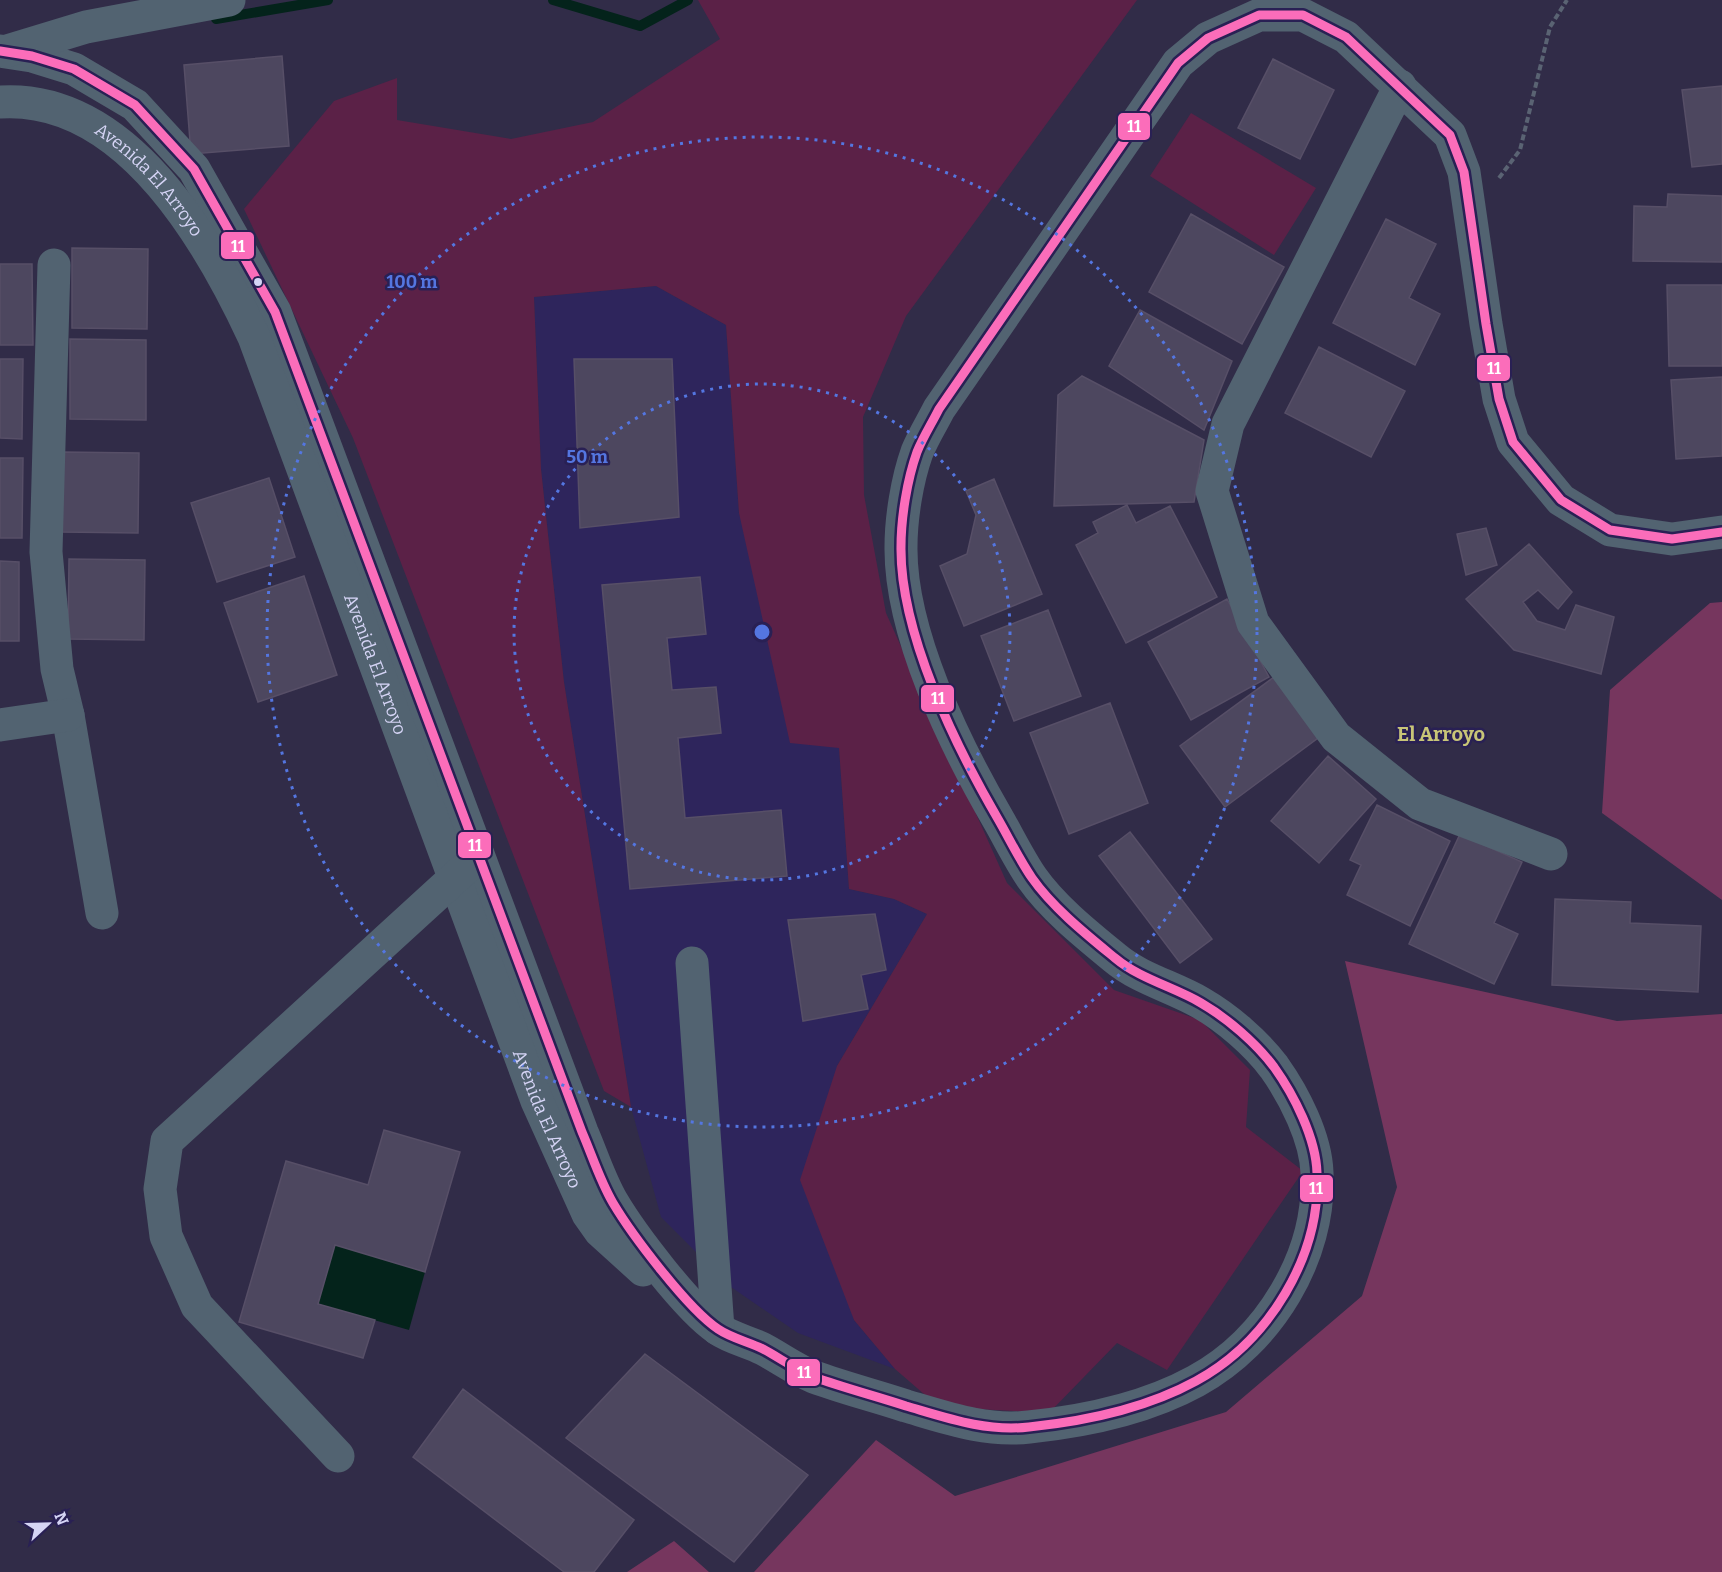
<svg xmlns="http://www.w3.org/2000/svg" width="1722" height="1572" font-family="Bitter,serif">
	<rect width="100%" height="100%" fill="#312c48"/>
	<path fill="#2e255c" d="M 656,286 L 726,325 L 739,513 L 839,748 L 849,889 L 894,899 L 927,914 L 837,1066 L 854,1320 L 895,1369 L 798,1333 L 731,1287 L 661,1217 L 631,1107 L 564,682 L 541,469 L 534,297 Z"/>
	<path fill="#5b2147" d="M 698,0 L 1137,0 L 906,316 L 863,417 L 864,495 L 886,613 L 1007,883 L 1114,990 L 1200,1020 L 1250,1070 L 1246,1127 L 1303,1171 L 1167,1370 L 1117,1343 L 1049,1413 L 939,1407 L 895,1369 L 854,1320 L 800,1180 L 837,1066 L 927,914 L 894,899 L 849,889 L 839,748 L 790,743 L 739,513 L 726,325 L 656,286 L 534,297 L 541,469 L 564,682 L 631,1107 L 604,1091 L 353,438 L 244,209 L 334,101 L 397,78 L 397,120 L 511,139 L 593,122 L 720,39 Z
		M 1191,113 L 1316,188 L 1274,255 L 1150,176 Z"/>
	<path fill="#76365e" d="M 1722,602 L 1722,900 L 1602,813 L 1610,690 L 1710,603 Z
		M 1345,961 L 1617,1021 L 1722,1014 L 1722,1572 L 754,1572 L 876,1440 L 955,1496 L 1226,1412 L 1362,1296 L 1397,1187 Z
		M 674,1541 L 709,1572 L 627,1572 Z"/>
	<path fill="#04231b" d="M 335,1245 L 425,1272 L 409,1330 L 318,1304 Z"/>
	<g fill="none" stroke-linecap="round" stroke-linejoin="round">
		<path stroke="#04231b" stroke-width="10" d="M 553,0 L 640,26 L 688,0
			M 216,19 L 328,0"/>
	</g>
	<path fill="#4d475f" stroke="#574f67" stroke-width="1.5" d="M 282,56 L 289,146 L 191,154 L 184,65 Z
		M 1273,59 L 1334,90 L 1300,159 L 1238,128 Z
		M 1722,86 L 1722,164 L 1692,167 L 1682,90 Z
		M 1668,194 L 1722,196 L 1722,262 L 1633,261 L 1634,206 L 1667,207 Z
		M 1191,214 L 1284,267 L 1242,344 L 1149,292 Z
		M 1386,219 L 1436,244 L 1409,298 L 1440,314 L 1415,365 L 1333,323 Z
		M 72,248 L 148,249 L 147,329 L 72,328 Z
		M 0,264 L 32,264 L 33,345 L 0,345 Z
		M 1667,285 L 1722,285 L 1722,366 L 1669,366 Z
		M 1140,310 L 1232,361 L 1204,430 L 1109,366 Z
		M 70,339 L 146,340 L 146,420 L 70,419 Z
		M 1319,347 L 1405,391 L 1371,457 L 1285,413 Z
		M 0,359 L 23,359 L 22,439 L 0,438 Z
		M 574,359 L 672,359 L 679,517 L 580,528 Z
		M 1082,376 L 1204,440 L 1194,502 L 1054,506 L 1058,395 Z
		M 1722,377 L 1722,456 L 1676,459 L 1671,380 Z
		M 63,452 L 139,453 L 138,533 L 62,532 Z
		M 0,458 L 23,458 L 22,538 L 0,538 Z
		M 269,478 L 295,557 L 217,582 L 191,503 Z
		M 994,479 L 1042,594 L 964,626 L 940,566 L 967,554 L 976,515 L 966,491 Z
		M 1127,505 L 1136,523 L 1170,506 L 1217,597 L 1126,643 L 1076,545 L 1098,533 L 1093,522 Z
		M 1486,528 L 1497,565 L 1466,575 L 1457,534 Z
		M 1529,544 L 1572,592 L 1558,609 L 1538,590 L 1523,602 L 1537,621 L 1565,630 L 1576,605 L 1614,617 L 1601,674 L 1514,650 L 1466,599 Z
		M 69,559 L 145,560 L 144,640 L 68,639 Z
		M 0,561 L 19,562 L 19,641 L 0,641 Z
		M 304,576 L 337,675 L 258,702 L 224,603 Z
		M 700,577 L 706,634 L 667,638 L 672,690 L 716,687 L 721,733 L 678,738 L 685,818 L 781,810 L 787,876 L 630,889 L 602,585 Z
		M 1227,599 L 1269,677 L 1191,720 L 1148,642 Z
		M 1048,610 L 1081,696 L 1014,721 L 981,636 Z
		M 1274,677 L 1318,738 L 1225,807 L 1180,746 Z
		M 1110,703 L 1148,803 L 1069,834 L 1030,733 Z
		M 1328,756 L 1376,799 L 1319,863 L 1271,821 Z
		M 1377,805 L 1450,841 L 1410,926 L 1347,895 L 1361,865 L 1350,860 Z
		M 1130,832 L 1212,939 L 1180,963 L 1099,856 Z
		M 1460,834 L 1522,862 L 1494,923 L 1518,934 L 1494,984 L 1409,944 Z
		M 1555,899 L 1631,902 L 1630,923 L 1701,926 L 1698,992 L 1552,985 Z
		M 875,914 L 886,970 L 861,975 L 868,1009 L 803,1021 L 788,920 Z
		M 384,1130 L 460,1152 L 425,1272 L 335,1245 L 318,1304 L 375,1320 L 363,1358 L 239,1322 L 286,1161 L 368,1185 Z
		M 645,1354 L 808,1475 L 734,1562 L 566,1438 Z
		M 463,1389 L 634,1520 L 594,1572 L 564,1572 L 413,1457 Z"/>
	<g fill="none" stroke-linecap="round" stroke-linejoin="round">
		<path stroke="#5a6373" stroke-width="4" stroke-dasharray="6 3" stroke-linecap="butt" d="M 1499,178 L 1520,150 L 1550,27 L 1567,0"/>
		<g stroke="#526371" stroke-width="33">
			<path d="M 0,51 L 32,56 L 74,69 L 135,105 L 194,169 L 275,312 L 582,1132 C 592,1155 600,1181 613,1203 C 632,1235 688,1309 718,1329 C 731,1338 749,1342 763,1349 C 780,1358 796,1370 814,1377 C 844,1388 876,1396 906,1406 C 947,1418 986,1432 1029,1427 C 1087,1421 1145,1409 1196,1381 C 1269,1341 1321,1256 1317,1173 C 1316,1138 1294,1095 1274,1067 C 1256,1043 1227,1018 1201,1003 C 1174,987 1140,979 1115,958 C 1087,935 1053,908 1032,878 C 1019,859 1009,838 998,819 C 955,745 900,633 901,547 C 901,518 907,480 917,452 C 923,437 932,423 939,409 L 1178,63 L 1208,38 L 1259,15 L 1303,15 L 1346,37 L 1450,135 L 1464,172 L 1486,324 L 1499,399 L 1513,442 L 1561,500 L 1610,530 L 1672,539 L 1722,532"/>
			<path d="M 7,51 L 86,27 L 229,0"/>
			<path d="M 1400,86 L 1228,424 L 1212,491 L 1253,623 L 1336,737 L 1420,804 L 1551,854"/>
			<path id="s1" d="M 0,102 C 126,94 209,240 254,337 L 537,1101 L 588,1214 L 600,1231 L 643,1270"/>
			<path d="M 54,265 L 46,552 L 57,669 L 68,715 L 102,913"/>
			<path d="M 0,725 L 68,715"/>
			<path d="M 692,963 L 718,1329"/>
			<path d="M 338,1456 L 197,1306 L 166,1236 L 160,1189 L 167,1141 L 470,864"/>
		</g>
		<defs>
			<path id="bus-1" d="M 0,51 L 32,56 L 74,69 L 135,105 L 194,169 L 275,312 L 582,1132 C 592,1155 600,1181 613,1203 C 632,1235 688,1309 718,1329 C 731,1338 749,1342 763,1349 C 780,1358 796,1370 814,1377 C 844,1388 876,1396 906,1406 C 947,1418 986,1432 1029,1427 C 1087,1421 1145,1409 1196,1381 C 1269,1341 1321,1256 1317,1173 C 1316,1138 1294,1095 1274,1067 C 1256,1043 1227,1018 1201,1003 C 1174,987 1140,979 1115,958 C 1087,935 1053,908 1032,878 C 1019,859 1009,838 998,819 C 955,745 900,633 901,547 C 901,518 907,480 917,452 C 923,437 932,423 939,409 L 1178,63 L 1208,38 L 1259,15 L 1303,15 L 1346,37 L 1450,135 L 1464,172 L 1486,324 L 1499,399 L 1513,442 L 1561,500 L 1610,530 L 1672,539 L 1722,532"/>
		</defs>
		<use href="#bus-1" stroke="#292054" stroke-width="14"/>
		<use href="#bus-1" stroke="#fb6dba" stroke-width="9"/>
	</g>
	<g fill="none" stroke="#5476e1" stroke-width="3" stroke-dasharray="3 6">
		<circle cx="762" cy="632" r="248"/>
		<circle cx="762" cy="632" r="495"/>
	</g>
	<circle fill="#d5d4f5" stroke="#292054" stroke-width="2" cx="258" cy="282" r="5"/>
	<g text-anchor="middle" stroke-width="5" stroke-linejoin="round" paint-order="stroke">
		<g font-size="18" fill="#d5d4f5" stroke="#292054">
			<text dy="6" stroke="none"><textPath href="#s1" startOffset="176">Avenida El Arroyo</textPath></text>
			<text dy="6" stroke="none"><textPath href="#s1" startOffset="716">Avenida El Arroyo</textPath></text>
			<text dy="6" stroke="none"><textPath href="#s1" startOffset="1202">Avenida El Arroyo</textPath></text>
		</g>
		<g font-size="20" font-weight="bold" fill="#c8c577" stroke="#292054">
			<text x="1441" y="741">El Arroyo</text>
		</g>
	</g>
	<circle cx="762" cy="632" r="9" fill="#5476e1" stroke="#292054" stroke-width="3"/>
	<g font-size="18" text-anchor="middle" font-weight="bold" fill="#5476e1" stroke="#292054" stroke-width="5" stroke-linejoin="round" paint-order="stroke">
		<text x="412" y="288">100 m</text>
		<text x="587" y="463">50 m</text>
	</g>
	<g stroke="#292054" stroke-width="2">
		<rect x="1117" y="112" width="34" height="29" rx="6" fill="#fb6dba"/>
		<rect x="220" y="231" width="35" height="29" rx="6" fill="#fb6dba"/>
		<rect x="1476" y="354" width="35" height="28" rx="6" fill="#fb6dba"/>
		<rect x="920" y="684" width="35" height="29" rx="6" fill="#fb6dba"/>
		<rect x="457" y="831" width="35" height="28" rx="6" fill="#fb6dba"/>
		<rect x="1299" y="1174" width="35" height="29" rx="6" fill="#fb6dba"/>
		<rect x="786" y="1358" width="35" height="29" rx="6" fill="#fb6dba"/>
	</g>
	<g font-size="16" text-anchor="middle" font-weight="bold" fill="#fff">
		<text x="1134" y="132">11</text>
		<text x="238" y="252">11</text>
		<text x="1494" y="374">11</text>
		<text x="938" y="704">11</text>
		<text x="475" y="851">11</text>
		<text x="1316" y="1194">11</text>
		<text x="804" y="1378">11</text>
	</g>
	<g transform="translate(48 1524) rotate(68)" stroke="#292054" stroke-width="4.5" paint-order="stroke">
	<path d="M0-4.5L10 22L0 15L-10 22Z" fill="#d5d4f5"/>
	<text y="-9" font-size="16" font-weight="bold" text-anchor="middle" fill="#d5d4f5">N</text>
	</g>
</svg>
